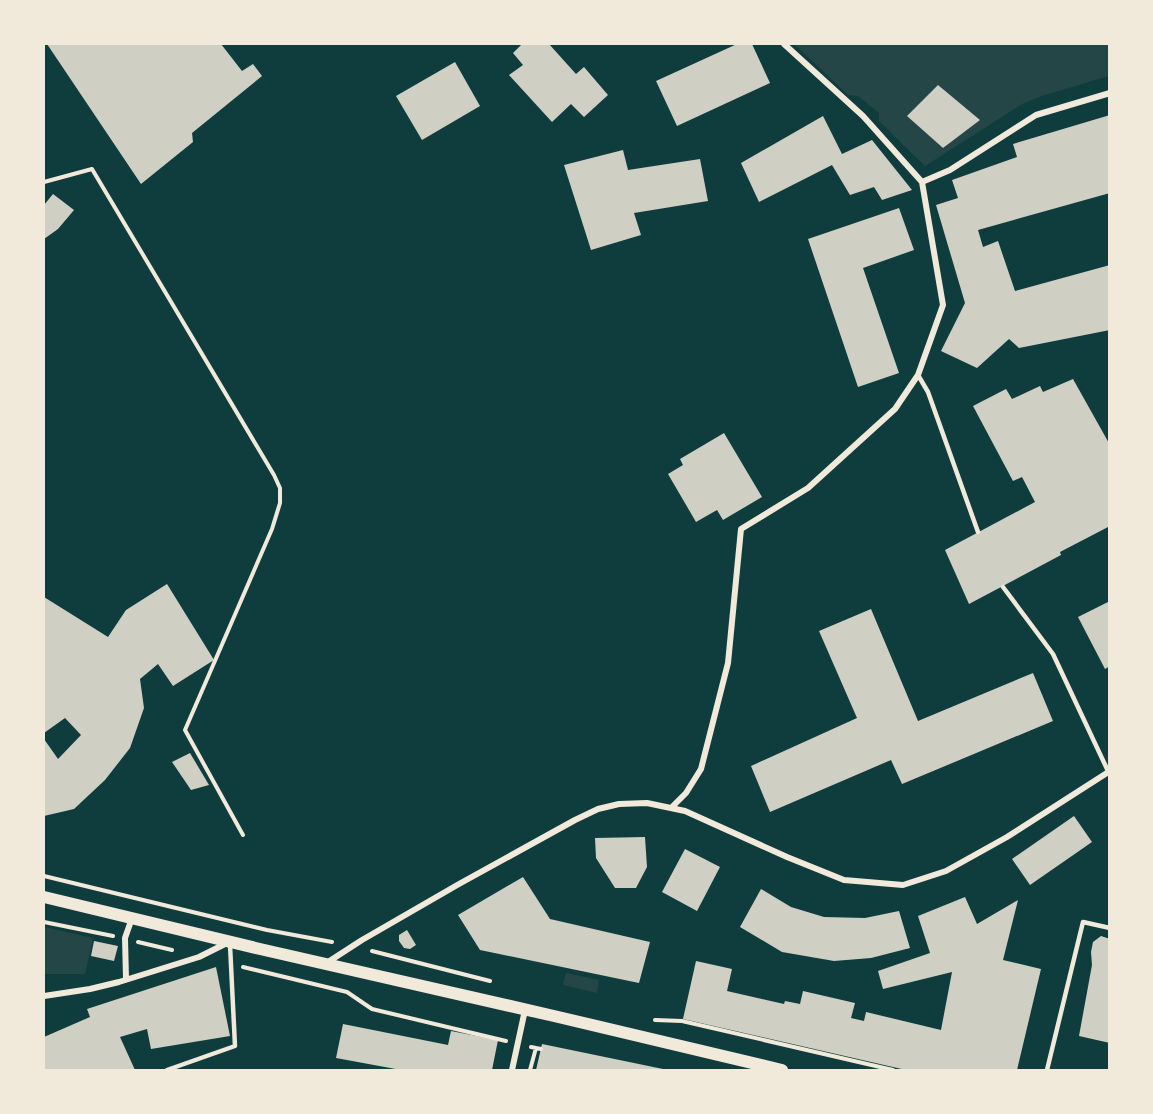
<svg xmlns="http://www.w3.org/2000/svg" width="1153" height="1114" font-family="'Source Serif 4',serif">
	<rect width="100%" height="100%" fill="#0f3d3e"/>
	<path fill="#244646" d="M 794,44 L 1109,44 L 1109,76 L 1042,96 L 1024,103 L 925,166 L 879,121 L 879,113 L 858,96 L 848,95 Z
		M 44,927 L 93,938 L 85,974 L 44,974 Z
		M 566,973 L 599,980 L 597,993 L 563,985 Z"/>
	<path fill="#cfcfc3" d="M 47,44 L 221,44 L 242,71 L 253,64 L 262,76 L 192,133 L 193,142 L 141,184 Z
		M 522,44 L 549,44 L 576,74 L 584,67 L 608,95 L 584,117 L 571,104 L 552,122 L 509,75 L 523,65 L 513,53 Z
		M 737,44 L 752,44 L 770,83 L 677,126 L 656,81 Z
		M 455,62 L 480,106 L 422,140 L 396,96 Z
		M 938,85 L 980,120 L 943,148 L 907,116 Z
		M 1110,115 L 1110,193 L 978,230 L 983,247 L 998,241 L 1015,291 L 1110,265 L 1110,330 L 1019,348 L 1009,339 L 977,368 L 941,351 L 965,303 L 936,205 L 958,198 L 952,180 L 1017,157 L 1013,144 Z
		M 823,116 L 842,154 L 872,140 L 912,190 L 882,200 L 874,187 L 850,195 L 832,165 L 759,202 L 741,163 Z
		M 623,150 L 628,170 L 700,159 L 708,201 L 634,213 L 641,235 L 591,250 L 564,165 Z
		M 53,194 L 74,210 L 58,229 L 44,239 L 44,205 Z
		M 899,208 L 914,250 L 863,268 L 899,373 L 858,387 L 808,239 Z
		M 1073,379 L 1110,445 L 1110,526 L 1060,552 L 1061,555 L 969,604 L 945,550 L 1035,502 L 1022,477 L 1013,481 L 973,406 L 1006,389 L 1012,399 L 1040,386 L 1043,392 Z
		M 724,433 L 762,497 L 723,520 L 717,510 L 696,522 L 668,474 L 683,465 L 680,459 Z
		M 167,584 L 214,660 L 173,686 L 158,664 L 140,679 L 144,708 L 130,748 L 105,780 L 74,809 L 44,816 L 44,739 L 58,759 L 81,735 L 65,718 L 44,733 L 44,597 L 108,637 L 126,610 Z
		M 1110,601 L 1110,666 L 1105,669 L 1078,617 Z
		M 871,609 L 918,721 L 1033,673 L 1053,721 L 902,784 L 891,760 L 770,812 L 751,766 L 857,718 L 819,631 Z
		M 190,753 L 209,785 L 191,790 L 172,762 Z
		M 1074,816 L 1092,842 L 1030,885 L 1012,859 Z
		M 645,837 L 647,867 L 636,888 L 615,888 L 596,858 L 595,838 Z
		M 685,849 L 720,867 L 697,911 L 662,892 Z
		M 523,877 L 550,919 L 650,942 L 639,983 L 480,950 L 458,915 Z
		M 761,889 L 791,907 L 824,917 L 865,918 L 899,911 L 910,948 L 871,958 L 834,961 L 782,952 L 740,927 Z
		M 965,897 L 977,924 L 1018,900 L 1003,960 L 1041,969 L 1017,1070 L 906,1070 L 683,1019 L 696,961 L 732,969 L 727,991 L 784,1004 L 785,1001 L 800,1004 L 803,991 L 855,1003 L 851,1018 L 864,1021 L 866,1012 L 941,1030 L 952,972 L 883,989 L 878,971 L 930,953 L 918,916 Z
		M 407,930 L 416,945 L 410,949 L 404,948 L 399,941 L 399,935 Z
		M 1101,936 L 1110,939 L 1110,1043 L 1079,1036 L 1092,965 L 1091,952 L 1093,942 Z
		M 94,941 L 118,946 L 114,961 L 91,956 Z
		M 216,967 L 230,1036 L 151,1049 L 147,1029 L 120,1037 L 135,1070 L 44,1070 L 44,1037 L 90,1017 L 87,1009 Z
		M 343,1024 L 448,1045 L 451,1031 L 498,1040 L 492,1070 L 401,1070 L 336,1058 Z
		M 542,1044 L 663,1069 L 662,1070 L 536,1070 Z"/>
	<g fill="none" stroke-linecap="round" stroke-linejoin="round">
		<path stroke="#f1e9da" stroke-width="4" d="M 44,182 L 92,169 L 274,475 L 280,488 L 280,503 L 272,529 L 185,730 L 243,835
			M 44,876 L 267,930 L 332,942
			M 44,922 L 113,936
			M 138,942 L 172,950
			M 372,951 L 490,981
			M 243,967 L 347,992 L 372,1009 L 506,1041
			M 655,1020 L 682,1021 L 893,1070
			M 531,1047 L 541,1049
			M 530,1070 L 536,1048"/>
		<path stroke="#f1e9da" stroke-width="4.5" d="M 918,375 L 928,392 L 978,532
			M 1003,587 L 1053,654 L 1108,771
			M 167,1070 L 235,1046 L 230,945
			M 1047,1070 L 1083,922 L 1110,928"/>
		<path stroke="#f1e9da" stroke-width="6" d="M 784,44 L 863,116 L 922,182
			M 922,182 L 950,170 L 1036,115 L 1110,93
			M 672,807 L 686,793 L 701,769 L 728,663 L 741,529 L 808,488 L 895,409 L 918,375 L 943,305 L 922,182
			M 328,962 L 362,940 L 459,884 L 575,820 L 598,809 L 619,804 L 647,803 L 685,811 L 787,857 L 844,880 L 903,885 L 946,871 L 1007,837 L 1110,771
			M 126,979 L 125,938 L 132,918
			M 44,996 L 90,989 L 119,982 L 199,957 L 229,942
			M 512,1070 L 525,1010"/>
		<path stroke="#f1e9da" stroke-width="12" d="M 44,897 L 260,949 L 554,1016 L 782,1070"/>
	</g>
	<rect width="1153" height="1114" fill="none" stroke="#f1e9da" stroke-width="90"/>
</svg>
